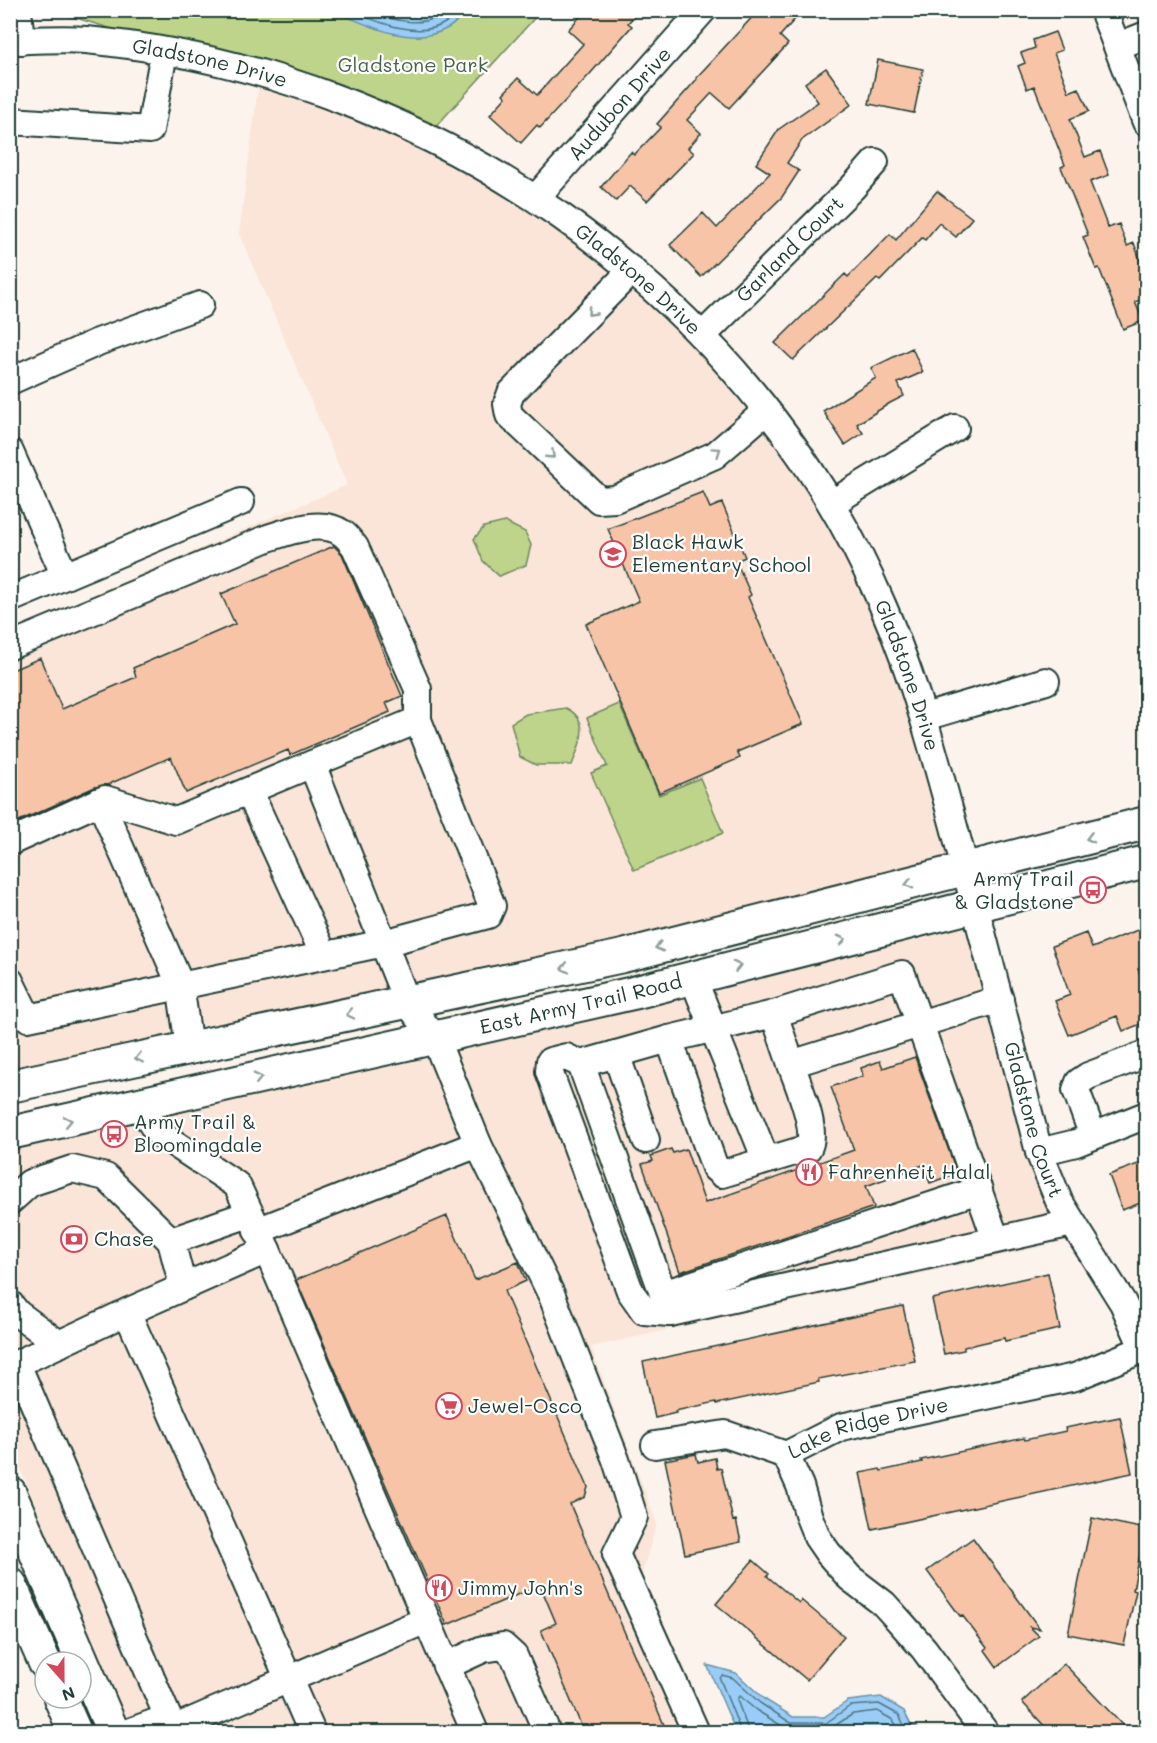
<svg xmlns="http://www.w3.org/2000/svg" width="1157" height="1743" font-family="Mali,sans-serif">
	<rect width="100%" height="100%" fill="#fdf3ed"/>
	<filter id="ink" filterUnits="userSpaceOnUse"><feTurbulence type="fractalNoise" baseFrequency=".0167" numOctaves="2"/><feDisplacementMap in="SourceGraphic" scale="12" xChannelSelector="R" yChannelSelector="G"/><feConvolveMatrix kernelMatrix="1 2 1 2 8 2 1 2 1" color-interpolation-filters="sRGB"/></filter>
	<g filter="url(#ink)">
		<path fill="#fbe5d8" d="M 259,80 L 392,129 L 531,203 L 608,260 L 759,413 L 825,506 L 873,603 L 917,720 L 957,866 L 11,1079 L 10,630 L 347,485 L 239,234 Z
			M 968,917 L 1072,1240 L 591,1347 L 657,1524 L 641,1576 L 709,1732 L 130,1732 L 11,1446 L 10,1143 Z"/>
		<path fill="#bed48b" stroke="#6e8860" stroke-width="1.5" d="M 53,11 L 541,11 L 430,133 L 172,47 Z
			M 505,522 L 525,532 L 531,545 L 526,565 L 499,576 L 483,561 L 474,539 L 484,527 Z
			M 619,704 L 659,795 L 700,778 L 723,833 L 634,870 L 591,773 L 607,766 L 587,718 Z
			M 566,708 C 592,721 580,744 572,765 L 536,765 L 520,757 L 511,723 L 526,714 Z"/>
		<path fill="#99ccf6" stroke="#6893a8" stroke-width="1.5" d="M 334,11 L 467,11 C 461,16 454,26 446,29 C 411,48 367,25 334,11 Z
			M 707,1665 L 736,1673 L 764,1699 L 793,1717 L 824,1717 L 848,1701 L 881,1697 L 904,1711 L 911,1725 L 926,1732 L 736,1732 Z"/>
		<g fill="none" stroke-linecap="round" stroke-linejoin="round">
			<path stroke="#507682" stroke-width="1.5" d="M 349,10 C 375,21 418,40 445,23 C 450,20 454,15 458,10
				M 368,10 C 392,21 427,30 448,10
				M 741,1732 L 720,1679 L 722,1675 L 733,1678 L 760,1703 L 791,1723 L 826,1723 L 850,1706 L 879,1704 L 899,1715 L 906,1729 L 912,1732
				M 749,1732 L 737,1700 L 739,1696 L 756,1710 L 790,1731 L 828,1730 L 853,1714 L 877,1711 L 893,1720 L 900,1732"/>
		</g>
		<path fill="#f7c4a7" stroke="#1f3d34" stroke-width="1.5" d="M 586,10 L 640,10 L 628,23 L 632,26 L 590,74 L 540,128 L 537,125 L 521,143 L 490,115 L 506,97 L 503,94 L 518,78 L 537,95 L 583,44 L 568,30 Z
			M 803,10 L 780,36 L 788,44 L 729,108 L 712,93 L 687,120 L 701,133 L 688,148 L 694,153 L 647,201 L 630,186 L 616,201 L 601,187 L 631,152 L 634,155 L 661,127 L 657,124 L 697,79 L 696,78 L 758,11 Z
			M 1055,32 L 1062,50 L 1054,53 L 1069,92 L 1079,88 L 1089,111 L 1070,119 L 1085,157 L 1100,151 L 1109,175 L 1090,182 L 1108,228 L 1119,224 L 1127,246 L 1134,243 L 1146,276 L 1146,298 L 1135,302 L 1143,321 L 1123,329 L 1099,268 L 1096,269 L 1083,237 L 1088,235 L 1061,167 L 1065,165 L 1034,86 L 1027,89 L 1018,66 L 1025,63 L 1021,53 L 1035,48 L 1033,40 Z
			M 878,60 L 923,69 L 914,113 L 869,104 Z
			M 826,68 L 852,104 L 802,140 L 787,163 L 799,171 L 782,197 L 701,277 L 670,245 L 703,213 L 717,228 L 770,173 L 756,164 L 779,129 L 818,102 L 805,83 Z
			M 937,191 L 972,218 L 956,237 L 939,223 L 925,240 L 922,238 L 880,281 L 877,279 L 793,360 L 775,343 L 845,274 L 848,277 L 890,234 L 896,240 Z
			M 912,348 L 923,372 L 898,383 L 904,396 L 890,403 L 857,424 L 863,433 L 845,445 L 823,411 L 876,378 L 871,368 Z
			M 703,492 L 710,508 L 722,503 L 745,557 L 736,561 L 751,595 L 748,597 L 803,724 L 737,752 L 740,758 L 659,793 L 586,624 L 639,601 L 608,529 Z
			M 334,546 L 342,554 L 402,696 L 386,703 L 390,712 L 290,755 L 288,750 L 186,793 L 171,757 L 107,785 L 95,787 L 10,825 L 10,671 L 40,658 L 62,709 L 136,677 L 133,668 L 235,624 L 221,594 Z
			M 1140,929 L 1146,946 L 1146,966 L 1138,969 L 1146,991 L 1146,1022 L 1123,1031 L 1117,1016 L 1069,1035 L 1055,1001 L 1070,995 L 1052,946 L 1086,933 L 1092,948 Z
			M 915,1057 L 957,1173 L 930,1183 L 923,1165 L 866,1186 L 874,1207 L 680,1272 L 642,1164 L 653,1161 L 651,1156 L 671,1149 L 673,1153 L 686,1149 L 705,1203 L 854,1150 L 831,1087 L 863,1076 L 861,1068 L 880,1061 L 883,1068 Z
			M 1146,1161 L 1146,1201 L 1122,1210 L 1109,1175 Z
			M 447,1216 L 475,1280 L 518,1262 L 526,1281 L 504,1291 L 588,1487 L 585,1497 L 570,1504 L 667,1732 L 584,1732 L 541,1630 L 556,1623 L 540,1585 L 447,1625 L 296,1280 Z
			M 1048,1273 L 1060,1329 L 1005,1341 L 1004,1338 L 964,1347 L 964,1350 L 944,1354 L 932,1299 Z
			M 903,1306 L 915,1361 L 818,1379 L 819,1382 L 717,1404 L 716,1402 L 675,1411 L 676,1413 L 655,1418 L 643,1362 Z
			M 1120,1417 L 1132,1473 L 872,1529 L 860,1473 L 880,1469 L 881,1471 L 922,1462 L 921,1460 L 1024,1438 L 1025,1440 L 1066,1431 L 1065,1428 Z
			M 696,1454 L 698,1462 L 715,1458 L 717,1469 L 721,1468 L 733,1521 L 736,1520 L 741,1542 L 685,1554 L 665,1460 Z
			M 1092,1518 L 1146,1529 L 1143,1549 L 1141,1549 L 1133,1590 L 1136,1591 L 1124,1645 L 1068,1634 Z
			M 973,1538 L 1040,1629 L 1030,1627 L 1039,1636 L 997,1667 L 985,1650 L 987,1648 L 962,1615 L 960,1616 L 927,1571 Z
			M 753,1560 L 769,1574 L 767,1576 L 799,1603 L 801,1600 L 844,1636 L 807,1680 L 716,1604 Z
			M 1064,1664 L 1072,1672 L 1129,1732 L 1050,1732 L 1022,1702 Z"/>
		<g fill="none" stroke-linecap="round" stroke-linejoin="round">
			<defs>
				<g id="minor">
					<path d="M 18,10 L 21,41"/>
					<path d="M 1103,10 L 1146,122"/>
					<path id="s1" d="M 10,41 C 35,40 61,38 86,40 C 425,72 747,289 882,604 C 919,689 941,779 965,868 C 990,962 1015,1057 1039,1152 L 1059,1201 L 1123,1303 L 1146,1354"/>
					<path d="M 1118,46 L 1146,35"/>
					<path d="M 10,121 L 150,130 L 164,52"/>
					<path id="s2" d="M 536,198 L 703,10"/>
					<path d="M 632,270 L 511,393 L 507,404 L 509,415 L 599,500 L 615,499 L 715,455 L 766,411"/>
					<path id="s3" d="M 703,335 L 853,187 L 875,162"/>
					<path d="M 10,381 L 98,342 L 200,305"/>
					<path d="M 10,452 L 65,576 L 241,502"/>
					<path d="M 832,503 L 955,428"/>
					<path d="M 10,599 L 65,576"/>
					<path d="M 10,646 L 268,538 C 289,531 322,519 342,533 C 347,536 351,542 355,547 L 418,689 L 418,720"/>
					<path d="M 925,717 L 1046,681"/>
					<path d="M 249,791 L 324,955"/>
					<path d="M 100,801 L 180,984 L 189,1047"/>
					<path d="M 10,842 L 105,799 L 176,821 L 312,764 L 407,1002 L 435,1038 L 478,1144 L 552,1296 L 616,1460 L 634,1517 L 616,1554 L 696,1732"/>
					<path d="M 693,978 L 766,1160"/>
					<path d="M 10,981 L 28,1018 L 384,943 L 488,915 L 492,906 L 418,720 L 312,764"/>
					<path d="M 774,1014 L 791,1064 L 1000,999"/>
					<path d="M 669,1039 L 715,1168 L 722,1174 L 808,1148 C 819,1130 797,1083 791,1064"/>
					<path d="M 616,1054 L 646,1140"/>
					<path d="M 581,1064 L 566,1057 L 550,1061 L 549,1071 L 630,1291 L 644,1311 L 670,1313"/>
					<path d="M 140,1105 L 157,1132 L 237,1185 L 267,1250 L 127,1312 L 312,1732"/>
					<path d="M 1093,1136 L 1076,1090 L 1079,1082 L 1088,1076 L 1146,1054"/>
					<path d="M 1039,1152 L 1076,1143 L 1146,1115"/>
					<path d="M 10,1201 L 30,1183 L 72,1169 L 106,1177 L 171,1241 L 249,1214"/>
					<path d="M 257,1231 L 478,1144"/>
					<path d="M 996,1240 L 902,974 L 774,1014 L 669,1039 L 581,1064 L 670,1313 L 1072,1223"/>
					<path d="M 171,1241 L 183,1287"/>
					<path d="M 267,1250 L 475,1732"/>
					<path d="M 663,1294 L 979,1190"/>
					<path d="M 10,1304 L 17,1313 L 59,1344"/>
					<path d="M 17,1364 L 173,1729"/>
					<path d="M 10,1367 L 127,1312"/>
					<path d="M 655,1445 L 725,1434 L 786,1455"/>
					<path d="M 446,1666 L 483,1649 L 503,1646 L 514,1656 L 547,1732"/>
					<path d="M 129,1732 L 156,1722 L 173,1729"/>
					<path d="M 172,1732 L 173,1729 L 426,1620"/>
					<path id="s4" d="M 985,1732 L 924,1649 L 903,1625 L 884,1604 L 850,1578 L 828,1553 L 817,1537 L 809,1517 L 800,1486 L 786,1455 L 841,1427 L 1075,1377 L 1146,1348"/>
				</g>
				<g id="major">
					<path d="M 10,1086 L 623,956 L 1146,823"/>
					<path id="s5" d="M 10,1133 L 633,993 L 1146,862"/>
					<path d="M 10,1493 L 113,1732"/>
					<path d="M 10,1584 L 45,1663"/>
					<path d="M 60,1698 L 75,1732"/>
				</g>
			</defs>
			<use href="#minor" stroke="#1f3d34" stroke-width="30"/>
			<use href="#major" stroke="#1f3d34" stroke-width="36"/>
			<use href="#minor" stroke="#fff" stroke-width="26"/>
			<use href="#major" stroke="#fff" stroke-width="32"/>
		</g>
		<defs><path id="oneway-chevron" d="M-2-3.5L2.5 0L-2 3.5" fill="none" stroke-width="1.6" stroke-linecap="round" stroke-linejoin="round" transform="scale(1.5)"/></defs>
		<g stroke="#8f9e9a">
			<use href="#oneway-chevron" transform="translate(591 312) rotate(134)"/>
			<use href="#oneway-chevron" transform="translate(717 451) rotate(-35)"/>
			<use href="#oneway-chevron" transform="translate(551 455) rotate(43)"/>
			<use href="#oneway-chevron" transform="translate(1090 838) rotate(166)"/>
			<use href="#oneway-chevron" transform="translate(909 884) rotate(166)"/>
			<use href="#oneway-chevron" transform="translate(842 940) rotate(-14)"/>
			<use href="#oneway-chevron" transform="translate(659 947) rotate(166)"/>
			<use href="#oneway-chevron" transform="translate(737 966) rotate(-14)"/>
			<use href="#oneway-chevron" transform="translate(565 968) rotate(168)"/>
			<use href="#oneway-chevron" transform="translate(350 1014) rotate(168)"/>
			<use href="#oneway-chevron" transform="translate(139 1058) rotate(168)"/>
			<use href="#oneway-chevron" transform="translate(258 1078) rotate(-13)"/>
			<use href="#oneway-chevron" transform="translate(68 1121) rotate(-12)"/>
		</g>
	</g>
	<defs>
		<symbol id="school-ring" viewBox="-11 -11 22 22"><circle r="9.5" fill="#fff" stroke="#d1495b" stroke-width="1.5"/><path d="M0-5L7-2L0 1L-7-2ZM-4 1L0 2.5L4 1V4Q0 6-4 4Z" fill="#d1495b"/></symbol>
		<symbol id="bus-ring" viewBox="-11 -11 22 22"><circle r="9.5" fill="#fff" stroke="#d1495b" stroke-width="1.5"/><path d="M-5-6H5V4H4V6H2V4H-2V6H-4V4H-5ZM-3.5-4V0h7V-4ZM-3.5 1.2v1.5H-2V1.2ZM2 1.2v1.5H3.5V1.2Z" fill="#d1495b"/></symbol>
		<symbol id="restaurant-ring" viewBox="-11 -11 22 22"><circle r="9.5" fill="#fff" stroke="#d1495b" stroke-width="1.5"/><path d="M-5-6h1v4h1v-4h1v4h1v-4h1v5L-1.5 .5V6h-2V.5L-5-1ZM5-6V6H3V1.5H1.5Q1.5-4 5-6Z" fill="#d1495b"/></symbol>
		<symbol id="bank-ring" viewBox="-11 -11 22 22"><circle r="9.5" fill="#fff" stroke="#d1495b" stroke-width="1.5"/><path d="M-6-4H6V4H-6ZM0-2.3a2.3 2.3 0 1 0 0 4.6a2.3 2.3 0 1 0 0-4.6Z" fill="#d1495b"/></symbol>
		<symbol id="supermarket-ring" viewBox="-11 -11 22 22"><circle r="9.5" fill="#fff" stroke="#d1495b" stroke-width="1.5"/><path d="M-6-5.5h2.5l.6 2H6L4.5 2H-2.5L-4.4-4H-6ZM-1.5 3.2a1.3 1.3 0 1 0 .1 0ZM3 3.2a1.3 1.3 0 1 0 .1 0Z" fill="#d1495b"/></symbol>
	</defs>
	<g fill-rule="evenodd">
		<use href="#school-ring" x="598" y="539" width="30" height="30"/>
		<use href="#bus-ring" x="1078" y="875" width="30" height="30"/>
		<use href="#bus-ring" x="99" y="1119" width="30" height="30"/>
		<use href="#restaurant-ring" x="794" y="1157" width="30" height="30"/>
		<use href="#bank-ring" x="59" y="1224" width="30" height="30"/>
		<use href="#supermarket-ring" x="434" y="1391" width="30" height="30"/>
		<use href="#restaurant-ring" x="424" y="1573" width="30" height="30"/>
	</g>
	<g text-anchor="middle" stroke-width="4.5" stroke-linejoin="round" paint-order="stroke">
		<g font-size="20" fill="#1f3d34" stroke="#fff">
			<text dy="7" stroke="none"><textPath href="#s1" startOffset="202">Gladstone Drive</textPath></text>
			<text dy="7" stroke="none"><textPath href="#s2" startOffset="126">Audubon Drive</textPath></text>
			<text dy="7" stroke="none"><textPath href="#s3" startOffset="122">Garland Court</textPath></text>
			<text dy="7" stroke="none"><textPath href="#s1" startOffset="688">Gladstone Drive</textPath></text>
			<text dy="7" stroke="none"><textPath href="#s1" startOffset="1174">Gladstone Drive</textPath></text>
			<text dy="7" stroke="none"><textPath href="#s5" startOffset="585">East Army Trail Road</textPath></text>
			<text dy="7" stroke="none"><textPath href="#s1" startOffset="1636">Gladstone Court</textPath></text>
			<text dy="7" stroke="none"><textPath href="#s4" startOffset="434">Lake Ridge Drive</textPath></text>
		</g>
		<g font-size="20" fill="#47634a" stroke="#fff">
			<text x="413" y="72">Gladstone Park</text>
		</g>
		<g font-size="20" fill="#1f3d34" stroke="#fff" text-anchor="start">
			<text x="632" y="549">Black Hawk<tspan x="632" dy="23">Elementary School</tspan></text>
			<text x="1074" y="886" text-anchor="end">Army Trail<tspan x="1074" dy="23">&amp; Gladstone</tspan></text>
			<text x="134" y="1129">Army Trail &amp;<tspan x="134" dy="23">Bloomingdale</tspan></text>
			<text x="828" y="1179">Fahrenheit Halal</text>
			<text x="94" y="1246">Chase</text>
			<text x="468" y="1413">Jewel-Osco</text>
			<text x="458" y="1595">Jimmy John's</text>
		</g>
	</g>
	<rect width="1157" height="1743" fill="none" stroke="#fff" stroke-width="36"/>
	<rect x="18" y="18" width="1121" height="1707" fill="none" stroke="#1f3d34" stroke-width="2" filter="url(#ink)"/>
	<g transform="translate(63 1680) rotate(159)"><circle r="28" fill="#ffffff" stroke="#a5b1ae" stroke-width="1.5"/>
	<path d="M0-4.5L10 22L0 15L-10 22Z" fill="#d1495b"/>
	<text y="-9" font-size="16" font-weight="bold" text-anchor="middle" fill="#1f3d34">N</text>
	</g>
</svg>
